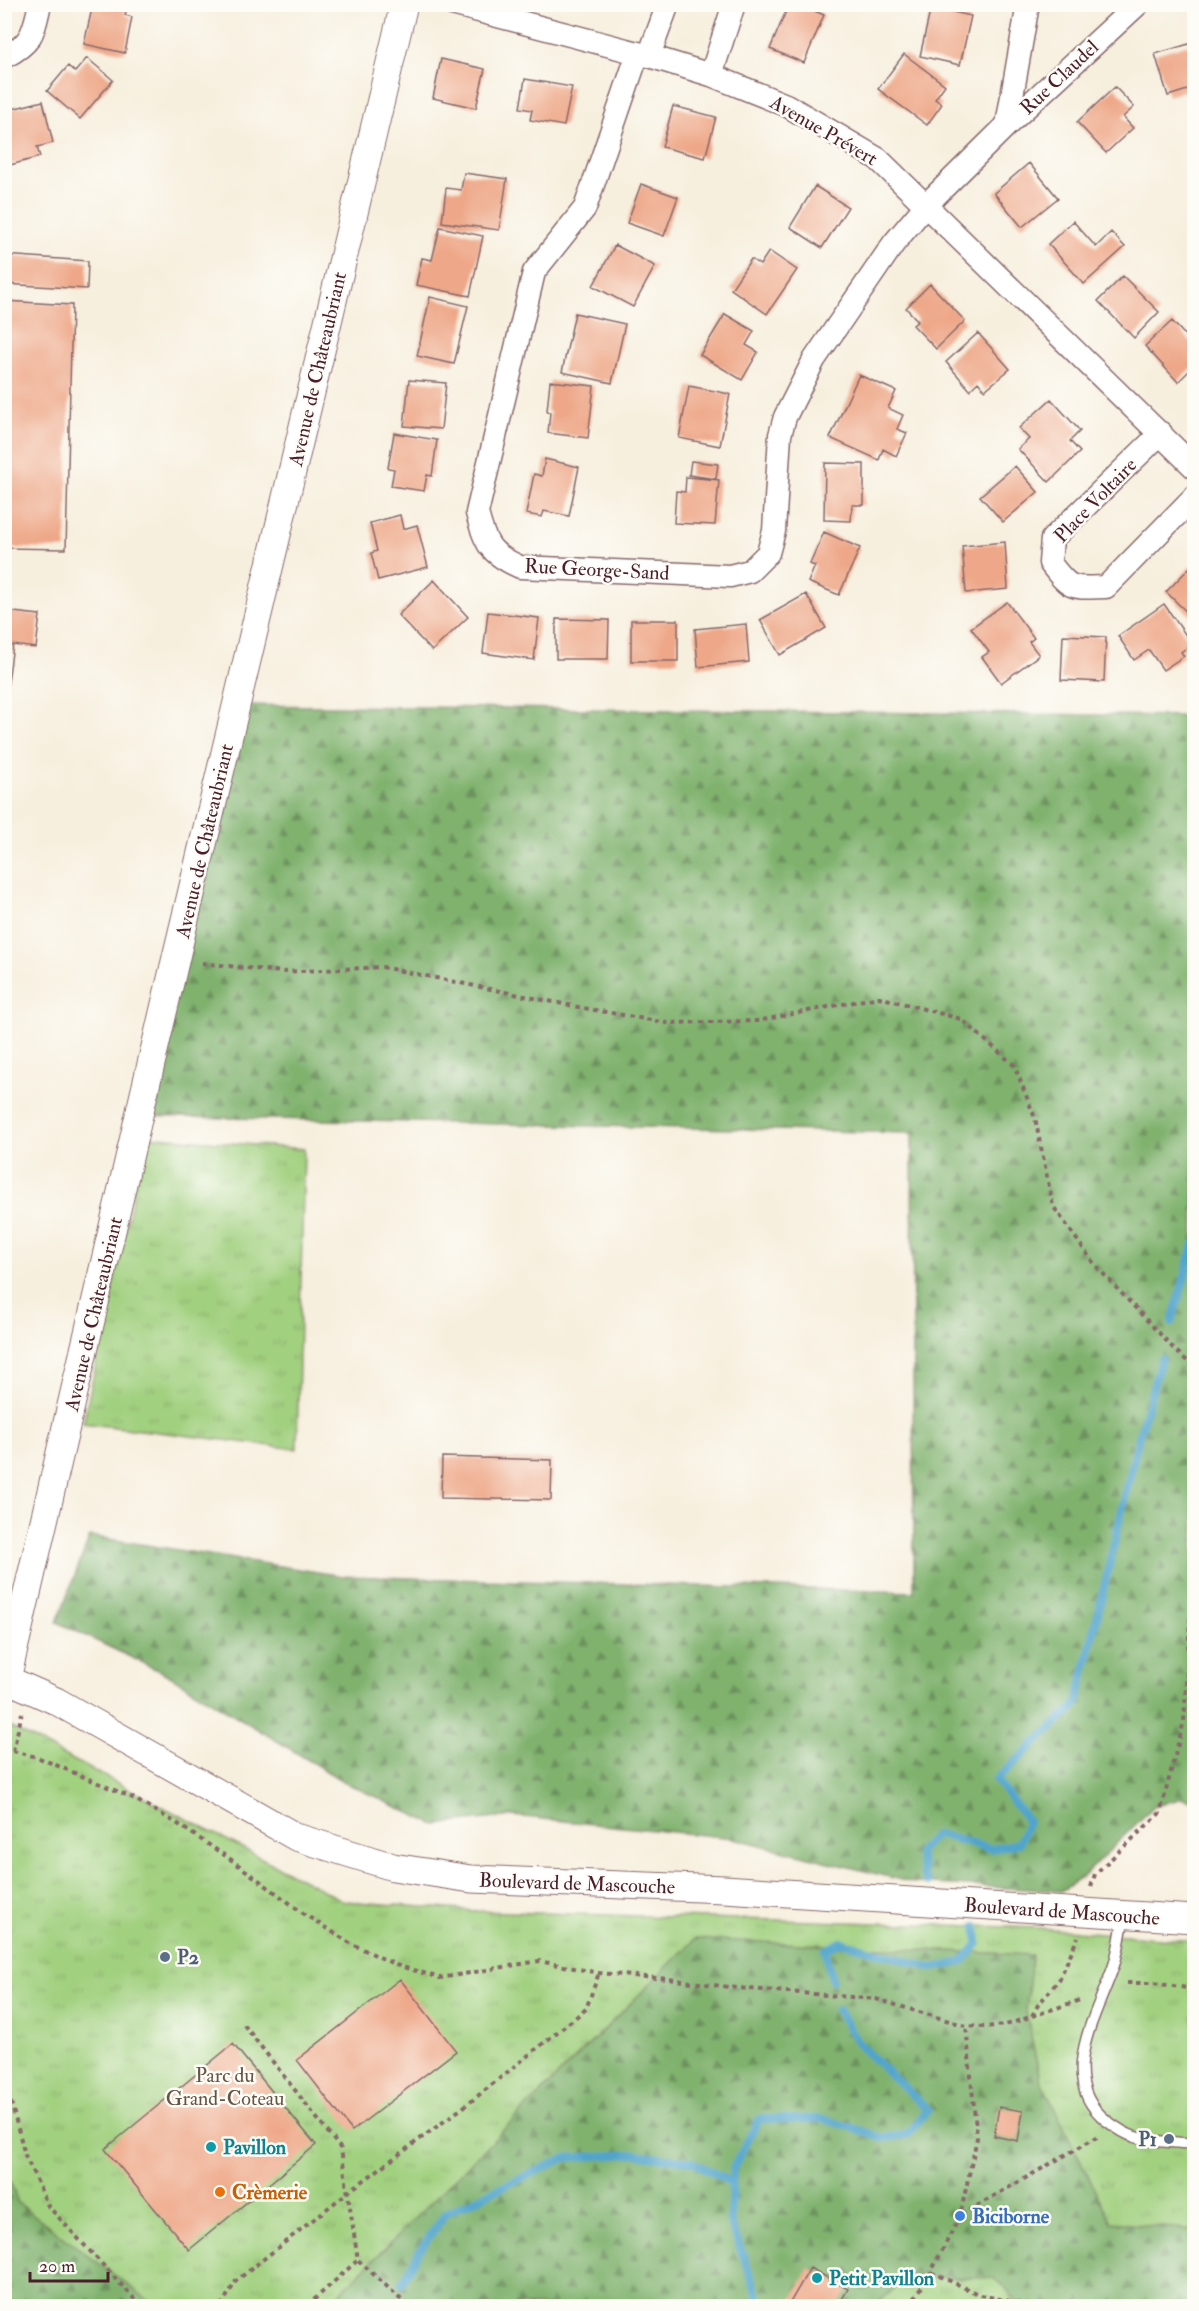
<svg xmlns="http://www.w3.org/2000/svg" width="1199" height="2311" font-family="'IM FELL Double Pica',serif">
	<defs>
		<pattern id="grass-tufts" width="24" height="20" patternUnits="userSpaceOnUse" patternTransform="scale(1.5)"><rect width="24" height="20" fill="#a1d07f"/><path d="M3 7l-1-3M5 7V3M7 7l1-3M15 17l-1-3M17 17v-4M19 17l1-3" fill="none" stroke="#8cb26e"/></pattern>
		<pattern id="forest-firs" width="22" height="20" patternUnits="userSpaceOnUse" patternTransform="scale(1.5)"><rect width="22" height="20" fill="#80b26e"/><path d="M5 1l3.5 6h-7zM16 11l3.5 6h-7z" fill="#6b905b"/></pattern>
	</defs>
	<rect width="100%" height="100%" fill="#fdfcf7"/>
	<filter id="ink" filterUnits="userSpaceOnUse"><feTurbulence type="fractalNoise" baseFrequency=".0167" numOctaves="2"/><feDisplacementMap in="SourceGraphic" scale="12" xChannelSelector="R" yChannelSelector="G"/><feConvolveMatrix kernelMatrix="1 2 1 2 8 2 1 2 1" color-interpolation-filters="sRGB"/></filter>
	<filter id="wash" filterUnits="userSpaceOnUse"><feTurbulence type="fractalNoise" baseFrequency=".008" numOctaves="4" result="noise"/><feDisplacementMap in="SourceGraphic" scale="24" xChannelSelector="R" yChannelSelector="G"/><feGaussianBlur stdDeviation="1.35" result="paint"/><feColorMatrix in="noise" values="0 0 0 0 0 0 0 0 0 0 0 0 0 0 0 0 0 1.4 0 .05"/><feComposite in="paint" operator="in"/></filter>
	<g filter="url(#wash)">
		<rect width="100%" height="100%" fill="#f7efde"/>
		<path fill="url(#grass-tufts)" stroke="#767855" stroke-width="1.5" d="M 146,1136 L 304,1149 L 297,1449 L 83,1423 Z
			M 4,1724 L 344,1901 L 477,1911 L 1042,1928 L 1194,1941 L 1194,2306 L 5,2306 Z"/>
		<path fill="url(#forest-firs)" stroke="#65684c" stroke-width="1.5" d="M 234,705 L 1194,716 L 1194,1801 L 1182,1798 L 1153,1807 L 1082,1878 L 1061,1891 L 913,1883 L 733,1838 L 513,1816 L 435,1825 L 346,1783 L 170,1676 L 57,1622 L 90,1536 L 343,1576 L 914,1592 L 912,1133 L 140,1116 Z
			M 695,1939 L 1032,1955 L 1026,2011 L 1040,2079 L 1111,2222 L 1194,2230 L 1194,2306 L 1021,2306 L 995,2278 L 907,2277 L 875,2306 L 327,2306 Z
			M 4,2165 L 18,2203 L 156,2306 L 5,2306 Z"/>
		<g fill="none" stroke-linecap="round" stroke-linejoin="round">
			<path stroke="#51a4cc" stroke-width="8" d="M 1172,1322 L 1194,1244
				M 928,1882 L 925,1880 L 919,1852 L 936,1834 L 992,1849 L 1019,1843 L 1028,1821 L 996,1780 L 1077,1704 L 1139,1436 L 1161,1359
				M 832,1980 L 825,1950 L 841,1942 L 932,1968 L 963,1962 L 978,1943 L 976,1926
				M 402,2284 L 418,2253 L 446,2213 L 565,2158 L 634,2154 L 691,2161 L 732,2183
				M 762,2306 L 730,2221 L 733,2168 L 759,2119 L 824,2119 L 884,2138 L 907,2135 L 928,2110 L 859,2045 L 838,2010"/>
		</g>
		<g id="blocks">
			<path fill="#eea788" d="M 93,4 L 128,4 L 125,15 L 132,17 L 125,53 L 84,44 Z
				M 789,4 L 798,4 L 824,15 L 804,63 L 770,49 Z
				M 931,7 L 971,16 L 960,65 L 920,56 Z
				M 1189,44 L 1192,52 L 1194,51 L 1194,88 L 1168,96 L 1155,54 Z
				M 904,54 L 945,85 L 935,99 L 942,104 L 927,125 L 878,89 Z
				M 87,58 L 113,80 L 80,119 L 47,91 L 68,66 L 75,72 Z
				M 441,59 L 485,69 L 476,108 L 433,98 Z
				M 525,79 L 572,87 L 564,126 L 530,120 L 532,110 L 520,108 Z
				M 1115,87 L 1134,107 L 1123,117 L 1133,128 L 1106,153 L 1077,122 Z
				M 43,101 L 53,143 L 37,147 L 40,157 L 10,165 L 4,143 L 4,111 Z
				M 673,106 L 716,117 L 705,158 L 662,147 Z
				M 1029,163 L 1058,198 L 1022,227 L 994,193 Z
				M 464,173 L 507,179 L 499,230 L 442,222 L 446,188 L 461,190 Z
				M 641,184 L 678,197 L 664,236 L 627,223 Z
				M 815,186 L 848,207 L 822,248 L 790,227 Z
				M 1073,221 L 1096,247 L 1111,232 L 1125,247 L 1084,284 L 1048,244 Z
				M 440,227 L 483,236 L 470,296 L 416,285 L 422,258 L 432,260 Z
				M 615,245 L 655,266 L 633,307 L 593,286 Z
				M 769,251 L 797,270 L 767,314 L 731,289 L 751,259 L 760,265 Z
				M 4,255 L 88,261 L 87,289 L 4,284 Z
				M 1123,276 L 1159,312 L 1134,338 L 1098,301 Z
				M 930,284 L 965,321 L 936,349 L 913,325 L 918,321 L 906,308 Z
				M 430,297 L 468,306 L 454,364 L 417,356 Z
				M 4,301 L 72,305 L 66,549 L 4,548 Z
				M 575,313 L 625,324 L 612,383 L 562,372 Z
				M 725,314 L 754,331 L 746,345 L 758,352 L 742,380 L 700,355 Z
				M 1172,321 L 1194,345 L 1194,366 L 1178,382 L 1145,346 Z
				M 978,333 L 1010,369 L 985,390 L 978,382 L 970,390 L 946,362 Z
				M 859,375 L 896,391 L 888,408 L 903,415 L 897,429 L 907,433 L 896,456 L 883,449 L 879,460 L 830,438 Z
				M 409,380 L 446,383 L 441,429 L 404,426 Z
				M 550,381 L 594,386 L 588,438 L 548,433 L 550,412 L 547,411 Z
				M 689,386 L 730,394 L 720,446 L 679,438 Z
				M 1051,399 L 1080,431 L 1070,441 L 1080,452 L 1049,482 L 1018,449 L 1029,439 L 1019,428 Z
				M 394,433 L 437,440 L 432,476 L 427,475 L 424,491 L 391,486 L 394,469 L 388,468 Z
				M 545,459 L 579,467 L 569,516 L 544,511 L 542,517 L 526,514 L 534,474 L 542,476 Z
				M 691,461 L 718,464 L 716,479 L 689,475 Z
				M 825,463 L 864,464 L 864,505 L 852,505 L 851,521 L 824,520 Z
				M 1015,466 L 1038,492 L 1003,522 L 980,496 Z
				M 686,477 L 719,480 L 715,525 L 674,523 L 676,491 L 685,492 Z
				M 400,515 L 403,529 L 417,525 L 428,567 L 378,580 L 371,553 L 377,551 L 370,523 Z
				M 824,532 L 860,548 L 839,595 L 808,582 L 815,566 L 810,564 Z
				M 1005,542 L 1008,589 L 966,593 L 962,546 Z
				M 1194,563 L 1194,619 L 1166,592 Z
				M 434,580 L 468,617 L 432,651 L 398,615 Z
				M 806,594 L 826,628 L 780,655 L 760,620 Z
				M 1007,602 L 1034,638 L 1029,642 L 1039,655 L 1001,683 L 982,657 L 989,652 L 971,628 Z
				M 1164,604 L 1192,644 L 1181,652 L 1184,656 L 1163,670 L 1149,650 L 1134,660 L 1118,636 Z
				M 4,611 L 40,615 L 36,648 L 13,645 L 6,698 Z
				M 488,612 L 539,618 L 534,660 L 483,653 Z
				M 556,619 L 609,620 L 608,659 L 556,659 Z
				M 631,620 L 678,620 L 678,661 L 631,661 Z
				M 746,624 L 749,662 L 698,667 L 695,629 Z
				M 1063,635 L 1106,637 L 1104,682 L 1061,680 Z
				M 442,1457 L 552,1460 L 551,1500 L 441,1498 Z
				M 400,1979 L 456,2051 L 352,2131 L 297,2060 Z
				M 233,2044 L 316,2145 L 189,2250 L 105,2149 Z
				M 999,2107 L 1023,2111 L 1018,2141 L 994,2136 Z
				M 810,2268 L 848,2289 L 838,2306 L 788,2306 Z"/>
		</g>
	</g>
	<g filter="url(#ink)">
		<use href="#blocks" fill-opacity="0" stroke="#87686a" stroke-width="1.5"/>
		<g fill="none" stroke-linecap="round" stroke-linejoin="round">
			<defs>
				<path id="service" d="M 1124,1915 C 1121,1931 1119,1949 1114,1965 C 1098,2013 1054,2080 1107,2121 C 1115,2127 1125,2134 1135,2137 C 1153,2142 1175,2142 1194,2144"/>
				<path id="minor" d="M 452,4 L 649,56 L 711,75 L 786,105 L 878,159 L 1194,467
					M 638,53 L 585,208 L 534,272 L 477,513 C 485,544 490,554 520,567 L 730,576 L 750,571 L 768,553 L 774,531 L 780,435 L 785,417 L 814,360 L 894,243 L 926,205 L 1007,125 L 1138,4
					M 649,56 L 668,4
					M 4,57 C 33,43 33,33 40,4
					M 711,75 L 734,4
					M 1007,125 L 1028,4
					M 1161,433 L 1052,539 L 1050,563 C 1071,591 1072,588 1106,587 L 1194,497"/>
				<path id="tertiary" d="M 4,1678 L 56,1701 L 296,1837 L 393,1867 L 471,1879 L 724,1889 L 1194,1919
					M 7,1679 L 177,953 L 404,4"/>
			</defs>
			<use href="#service" stroke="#87686a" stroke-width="13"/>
			<use href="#minor" stroke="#87686a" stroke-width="25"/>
			<use href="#tertiary" stroke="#87686a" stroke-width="29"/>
			<path stroke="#87686a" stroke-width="4" stroke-dasharray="4.5 4.5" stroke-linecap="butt" d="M 202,963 L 282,972 L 382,967 L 578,1007 L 667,1023 L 757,1021 L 879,997 L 961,1019 L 1014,1065 L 1035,1118 L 1053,1206 L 1095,1265 L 1175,1350 L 1194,1367
				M 4,1749 L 37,1757 L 131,1797 L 175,1822 L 233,1861 L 307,1916 L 350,1943 L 396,1965 L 440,1978 L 539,1961 L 599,1973 L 668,1979 L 737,1988 L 876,1999 L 966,2026 L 984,2027 L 1006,2025 L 1080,2000
				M 13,1751 L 22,1713
				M 1091,1887 L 1095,1874 L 1160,1813 L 1184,1721 L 1190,1619 L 1194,1609
				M 1127,1983 L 1153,1983 L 1194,1989
				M 1032,2016 L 1038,2005 L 1059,1980 L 1078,1937
				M 244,2025 L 341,2149 L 358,2260 L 408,2306
				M 4,2076 L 25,2155 L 48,2206 L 141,2306
				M 961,2215 L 1097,2137
				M 931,2272 L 980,2295 L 1035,2306
				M 221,2306 L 236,2281 L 348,2192 L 469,2103 L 586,2009 L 599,1973
				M 307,2306 L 358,2260
				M 910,2306 L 931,2272 L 960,2216 L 977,2138 L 966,2026"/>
			<use href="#service" stroke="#fff" stroke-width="10"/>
			<use href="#minor" stroke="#fff" stroke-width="22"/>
			<use href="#tertiary" stroke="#fff" stroke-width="27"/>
		</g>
	</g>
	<g fill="#5c6f8a" stroke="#fdfcf7" stroke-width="2">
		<circle cx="165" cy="1957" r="6"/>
		<circle cx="1169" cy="2139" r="6"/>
	</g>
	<g fill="#0f9aa8" stroke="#fdfcf7" stroke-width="2">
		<circle cx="211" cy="2147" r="6"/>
		<circle cx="817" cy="2278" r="6"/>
	</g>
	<circle fill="#e8710a" stroke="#fdfcf7" stroke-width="2" cx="220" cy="2192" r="6"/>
	<circle fill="#3f7fe0" stroke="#fdfcf7" stroke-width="2" cx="960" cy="2216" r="6"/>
	<g text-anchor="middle" stroke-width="5" stroke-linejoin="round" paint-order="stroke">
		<g font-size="20" fill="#4a1f2b" stroke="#fdfcf7">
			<text transform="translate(1059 77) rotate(-43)" y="7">Rue Claudel</text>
			<text transform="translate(824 130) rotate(30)" y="7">Avenue Prévert</text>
			<text transform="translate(317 369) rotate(-77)" y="7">Avenue de Châteaubriant</text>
			<text transform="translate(1095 500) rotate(-46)" y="7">Place Voltaire</text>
			<text transform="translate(597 569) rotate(3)" y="7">Rue George-Sand</text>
			<text transform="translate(204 841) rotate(-77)" y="7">Avenue de Châteaubriant</text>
			<text transform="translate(93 1314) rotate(-77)" y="7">Avenue de Châteaubriant</text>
			<text transform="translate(577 1883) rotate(2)" y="7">Boulevard de Mascouche</text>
			<text transform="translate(1062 1911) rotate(4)" y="7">Boulevard de Mascouche</text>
		</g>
		<g font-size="20" font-weight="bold" fill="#4e5e75" stroke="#fdfcf7" text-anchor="start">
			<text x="177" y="1964">P2</text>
			<text x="1157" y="2146" text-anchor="end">P1</text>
		</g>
		<g font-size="20" fill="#645444" stroke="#fdfcf7">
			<text x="225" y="2082">Parc du<tspan x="225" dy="23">Grand-Coteau</tspan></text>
		</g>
		<g font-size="20" font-weight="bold" fill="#0d838f" stroke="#fdfcf7" text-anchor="start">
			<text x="223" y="2154">Pavillon</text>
			<text x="829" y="2285">Petit Pavillon</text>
		</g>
		<g font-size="20" font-weight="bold" fill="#c56008" stroke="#fdfcf7" text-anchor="start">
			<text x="232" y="2199">Crèmerie</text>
		</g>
		<g font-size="20" font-weight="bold" fill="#366cbe" stroke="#fdfcf7" text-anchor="start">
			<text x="972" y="2223">Biciborne</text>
		</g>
	</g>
	<rect width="1199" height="2311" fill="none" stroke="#fdfcf7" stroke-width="24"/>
	<path d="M30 2272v9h78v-9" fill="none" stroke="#4a1f2b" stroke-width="3"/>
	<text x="39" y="2272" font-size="18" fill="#4a1f2b" stroke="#fdfcf7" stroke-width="4.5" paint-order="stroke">20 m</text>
</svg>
